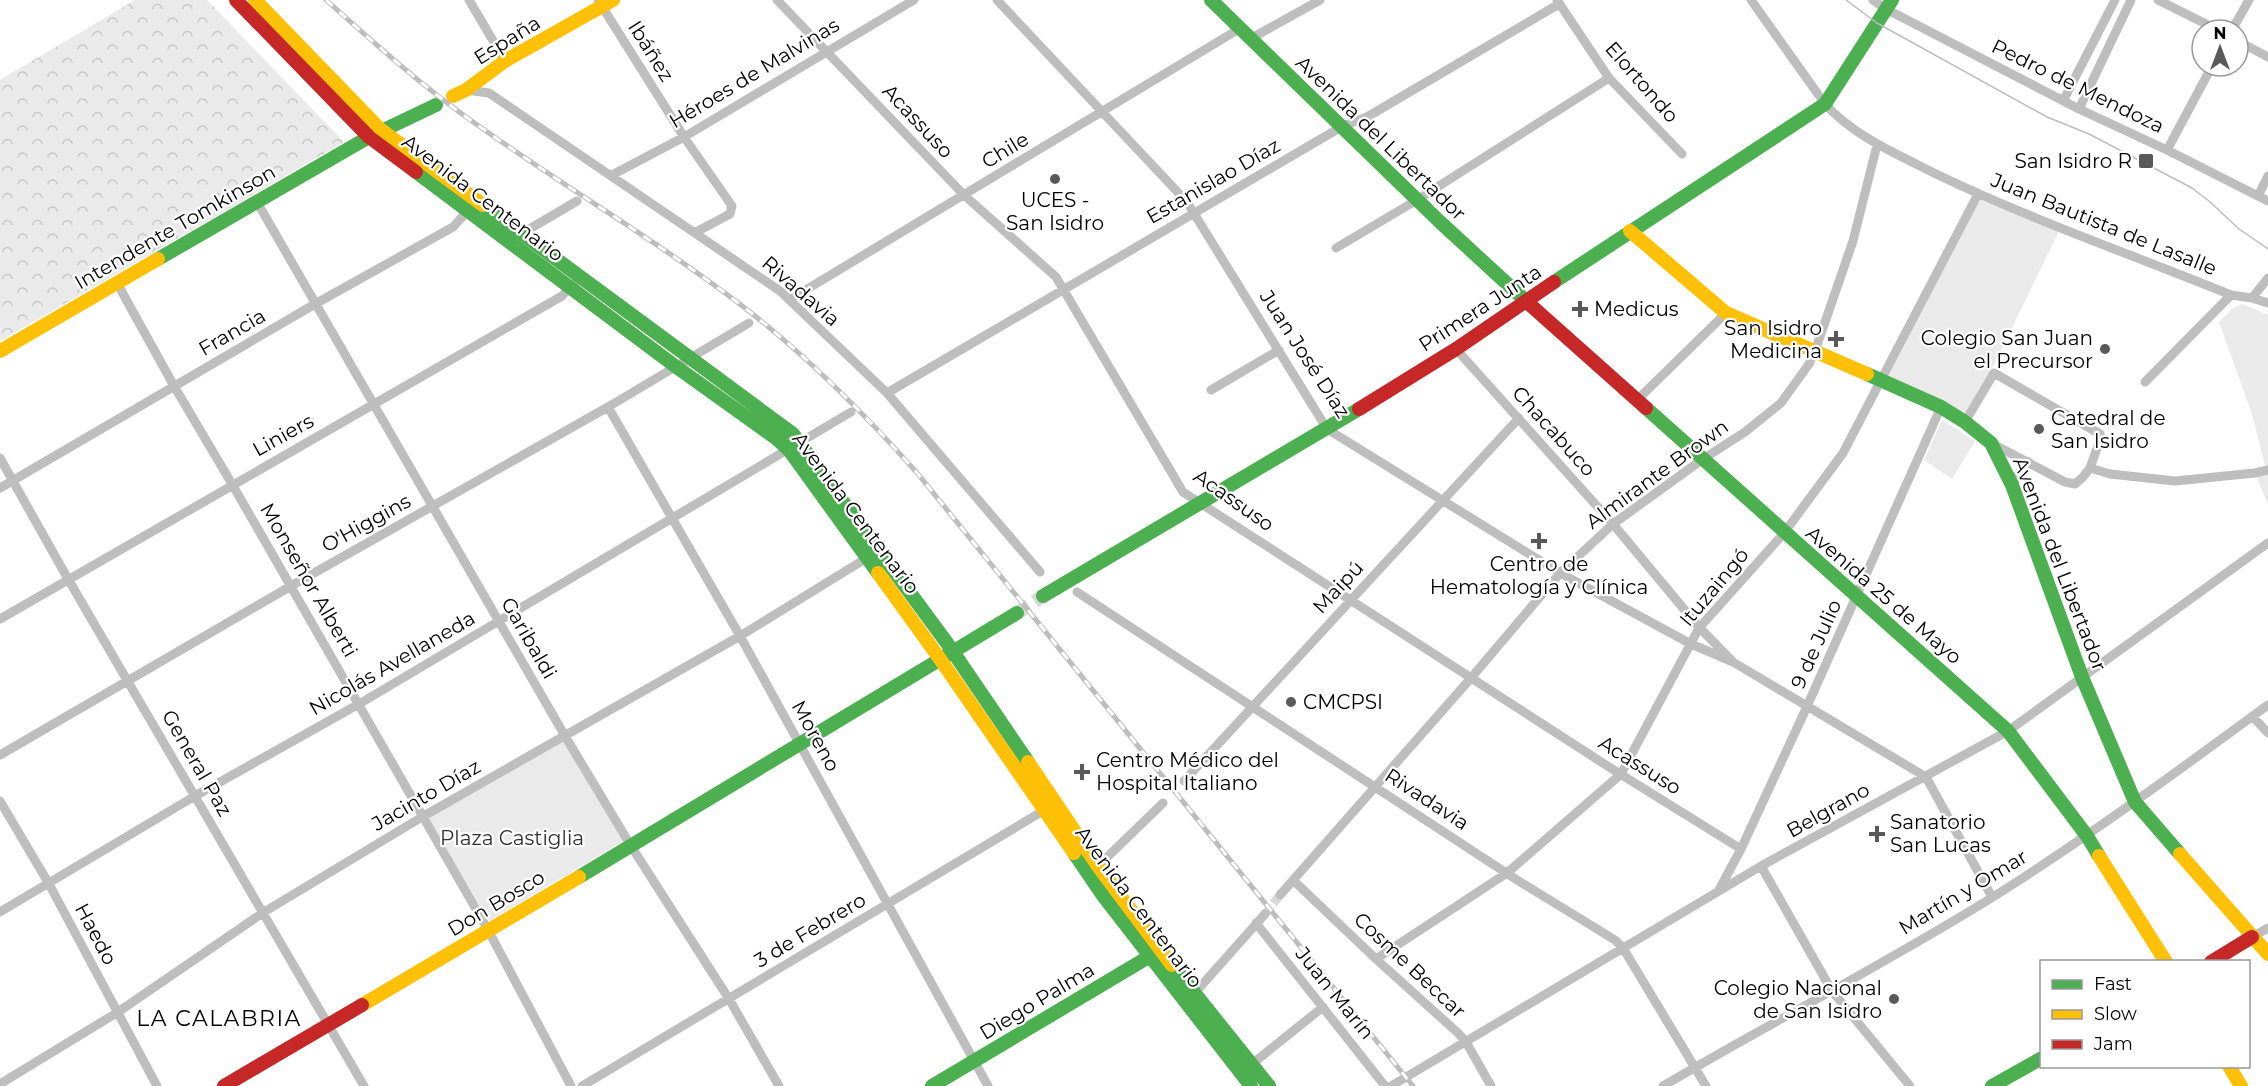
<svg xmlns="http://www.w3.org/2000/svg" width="2268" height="1086" font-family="Montserrat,sans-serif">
	<defs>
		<pattern id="forest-crowns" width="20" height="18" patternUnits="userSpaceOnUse" patternTransform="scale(1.5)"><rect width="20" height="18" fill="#eaeaea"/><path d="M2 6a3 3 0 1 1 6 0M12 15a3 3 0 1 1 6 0" fill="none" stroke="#c7c7c7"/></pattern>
	</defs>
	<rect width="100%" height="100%" fill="#fff"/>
	<path fill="#eaeaea" d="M 1980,199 L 2059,231 L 1992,369 L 1964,415 L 1888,377 Z
		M 2242,304 L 2268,315 L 2268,505 L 2255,473 L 2266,470 L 2252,414 L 2219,322 L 2233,308 Z
		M 1942,420 L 1975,441 L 1952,479 L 1924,460 Z
		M 563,739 L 623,841 L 489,921 L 428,818 Z"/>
	<path fill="url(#forest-crowns)" d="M 135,0 L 207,0 L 344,142 L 0,341 L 0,80 Z"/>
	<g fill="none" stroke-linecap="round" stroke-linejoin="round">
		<path stroke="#d9d9d9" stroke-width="9" stroke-dasharray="9 4.5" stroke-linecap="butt" d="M 1265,914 L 1280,895"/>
		<path stroke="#d9d9d9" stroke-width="14" stroke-dasharray="14 7" stroke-linecap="butt" d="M 1017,613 L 1043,596"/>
		<path stroke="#bebebe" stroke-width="9" d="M 469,0 L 505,61
			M 598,0 L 684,137 L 732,206 L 730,214 L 696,232
			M 777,0 L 964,195 L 1056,277 L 1183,492 L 1609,767 L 1741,849
			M 997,0 L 1187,202 L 1327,429 L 1560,573 L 1691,644 L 1733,662
			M 1557,0 L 1609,78 L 1682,154
			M 1751,0 L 1825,104 C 1855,137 1897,154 1936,174 C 2032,220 2133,255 2231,295 L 2252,298 L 2268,303
			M 1873,0 L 1886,9 L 2079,109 L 2167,150 L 2268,201
			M 2158,0 L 2218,30
			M 2232,30 L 2249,0
			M 1250,39 L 1320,0
			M 2238,41 L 2268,57
			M 466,90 L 489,93 L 780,291 L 887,393 L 1040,572
			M 2063,101 L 2115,0
			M 2079,109 L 2131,0
			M 2167,150 L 2212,66
			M 612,175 L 684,137 L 914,0
			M 2258,196 L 2268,176
			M 257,202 L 565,736 L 631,846 L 729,999 L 779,1086
			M 521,234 L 577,201
			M 1336,248 L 1417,200 L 1609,78
			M 117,283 L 174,386 L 232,484 L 488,930 L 571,1086
			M 2252,298 L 2268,278
			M 789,300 L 1239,29
			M 1456,349 L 1613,524 L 1698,626 L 1733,662 L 1926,777 L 1992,897
			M 2145,382 L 2231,295
			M 1211,390 L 1279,350
			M 887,393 L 1343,126 L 1367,117 L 1559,4
			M 1637,400 L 1726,313
			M 608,407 L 740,636 L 988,1086
			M 1965,422 L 1994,373 L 2100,434 L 2101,437 L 2090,468
			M 1991,443 L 2065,482 L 2075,484 L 2083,477 L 2090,468 L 2110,474 L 2175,481 L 2255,473 L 2268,470
			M 0,458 L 68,579 L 364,1086
			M 2012,485 L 2027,461
			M 0,488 L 315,304 L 453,227 L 471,207
			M 1077,592 L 1517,880 L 1615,940 L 1623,948 L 1706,1086
			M 0,619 C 187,510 375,405 562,296 L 574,283
			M 2253,717 L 2268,733
			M 0,755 L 291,586 L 608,407 L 749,323
			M 1184,781 L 1519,418
			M 0,801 L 49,884 L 157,1086
			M 1098,866 L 1163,803
			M 1761,866 L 1832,991 L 1910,1086
			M 1293,880 L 1376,959 L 1458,1033 L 1466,1042 L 1491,1086
			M 1719,890 L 1741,849 L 1804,713 L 1941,407
			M 1280,895 L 1471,678 L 1560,573 L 1613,524 L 1703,459 L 1745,432 L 1781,403 L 1809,364 L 1815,351 L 1853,241 L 1877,145
			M 0,912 L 195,796 L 359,704 L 851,412
			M 1256,923 L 1385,1086
			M 2252,937 L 2268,928
			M 1376,959 L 1507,873 L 1621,774 L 1699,628 L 1784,533 L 1843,453 L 1978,194
			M 1193,995 L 1265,914
			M 1252,1064 L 1323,1007
			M 0,1084 L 118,1012 L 264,912 L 422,817 L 740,636 L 870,556
			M 582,1086 L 1048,808
			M 1391,1086 L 1761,866 L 2008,731 L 2268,543
			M 1663,1086 C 1772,1022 1885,964 1993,897 C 2088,837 2178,771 2268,705"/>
		<path stroke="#4caf50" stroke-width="14" d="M 1211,0 L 1440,222 L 1527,302
			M 416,172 L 675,366 L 777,439 L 789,450 L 878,573
			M 483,205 L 793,434 L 947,643 L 1028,762
			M 158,259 L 369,137 L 436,105
			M 1554,282 L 1825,104 L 1892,0
			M 1867,374 L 1941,407 L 1965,422 L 1991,443 L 2012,485 L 2082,677 L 2135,802 L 2180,854
			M 1646,408 L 2008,731 L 2087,836 L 2099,856
			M 1043,596 L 1359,409
			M 1074,853 L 1104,897 L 1251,1086
			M 579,877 L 1017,613
			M 1172,965 L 1269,1086
			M 932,1086 L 1157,952
			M 1992,1086 L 2042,1058"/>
		<path stroke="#ffc107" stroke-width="14" d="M 255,0 L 381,130 L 483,205
			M 453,96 L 466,90 L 505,61 L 613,0
			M 1630,231 L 1726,313 L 1867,374
			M 0,351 L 158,259
			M 878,573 L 940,659 L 1074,853
			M 1028,762 L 1098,866 L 1172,965
			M 2180,854 L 2268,954
			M 2099,856 L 2166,962
			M 362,1005 L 579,877
			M 2229,1066 L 2241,1086"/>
		<path stroke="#c62828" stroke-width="14" d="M 236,0 L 369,137 L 416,172
			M 1527,302 L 1646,408
			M 1359,409 L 1456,349 L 1554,282
			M 2211,962 L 2252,937
			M 224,1086 L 362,1005"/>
		<path stroke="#bdbdbd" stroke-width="1.5" d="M 1846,0 L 1877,23 L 2047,117 L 2089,134 L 2192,188 L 2209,201 L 2239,229 L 2268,249"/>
		<defs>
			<path id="rail" d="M 326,0 C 374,43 423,87 476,124 C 563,186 656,240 741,305 C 806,355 864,413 918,474 L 1413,1086"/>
		</defs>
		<use href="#rail" stroke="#bdbdbd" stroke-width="5"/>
		<use href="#rail" stroke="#fff" stroke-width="3" stroke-dasharray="9" stroke-linecap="butt"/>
	</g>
	<g fill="#595959" stroke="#fff" stroke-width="2">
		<rect x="2138" y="153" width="16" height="16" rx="3"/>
		<circle cx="1055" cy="179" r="6"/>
		<path d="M1577 300h6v6h6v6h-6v6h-6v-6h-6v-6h6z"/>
		<path d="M1833 330h6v6h6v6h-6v6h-6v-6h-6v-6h6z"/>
		<circle cx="2105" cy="349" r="6"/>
		<circle cx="2039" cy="429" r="6"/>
		<path d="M1536 532h6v6h6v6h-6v6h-6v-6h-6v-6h6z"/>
		<circle cx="1291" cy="702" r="6"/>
		<path d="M1079 763h6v6h6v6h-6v6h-6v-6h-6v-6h6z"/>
		<path d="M1874 825h6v6h6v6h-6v6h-6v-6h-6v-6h6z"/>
		<circle cx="1894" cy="999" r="6"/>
	</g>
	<g text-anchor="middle" stroke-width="4.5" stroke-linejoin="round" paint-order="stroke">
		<g font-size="20" fill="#000" stroke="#fff">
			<text transform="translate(507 40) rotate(-32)" y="7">España</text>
			<text transform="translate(651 51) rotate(58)" y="7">Ibáñez</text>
			<text transform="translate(754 73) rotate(-31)" y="7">Héroes de Malvinas</text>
			<text transform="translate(1642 82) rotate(49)" y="7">Elortondo</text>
			<text transform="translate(2078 86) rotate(26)" y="7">Pedro de Mendoza</text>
			<text transform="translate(918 121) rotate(47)" y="7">Acassuso</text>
			<text transform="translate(1381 138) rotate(44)" y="7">Avenida del Libertador</text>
			<text transform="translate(1005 150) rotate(-31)" y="7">Chile</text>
			<text transform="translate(1213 181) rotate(-30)" y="7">Estanislao Díaz</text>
			<text transform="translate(483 198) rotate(37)" y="7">Avenida Centenario</text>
			<text transform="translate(2104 224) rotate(22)" y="7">Juan Bautista de Lasalle</text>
			<text transform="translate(175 227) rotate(-30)" y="7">Intendente Tomkinson</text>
			<text transform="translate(801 291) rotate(41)" y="7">Rivadavia</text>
			<text transform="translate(1480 308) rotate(-33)" y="7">Primera Junta</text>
			<text transform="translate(232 332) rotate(-30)" y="7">Francia</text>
			<text transform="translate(1305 354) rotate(57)" y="7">Juan José Díaz</text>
			<text transform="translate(1554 431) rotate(48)" y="7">Chacabuco</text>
			<text transform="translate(283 435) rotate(-29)" y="7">Liniers</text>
			<text transform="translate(1657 474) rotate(-36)" y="7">Almirante Brown</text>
			<text transform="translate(1234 500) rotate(35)" y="7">Acassuso</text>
			<text transform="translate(856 513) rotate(53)" y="7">Avenida Centenario</text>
			<text transform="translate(366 523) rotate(-29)" y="7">O'Higgins</text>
			<text transform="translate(2060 564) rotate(69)" y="7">Avenida del Libertador</text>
			<text transform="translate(309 580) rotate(60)" y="7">Monseñor Alberti</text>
			<text transform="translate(1338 587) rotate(-47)" y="7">Maipú</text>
			<text transform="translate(1714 587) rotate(-50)" y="7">Ituzaingó</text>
			<text transform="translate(1884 595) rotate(41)" y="7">Avenida 25 de Mayo</text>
			<text transform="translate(529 638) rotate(60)" y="7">Garibaldi</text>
			<text transform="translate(1816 644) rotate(-66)" y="7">9 de Julio</text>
			<text transform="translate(392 663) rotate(-30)" y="7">Nicolás Avellaneda</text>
			<text transform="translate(816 736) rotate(61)" y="7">Moreno</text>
			<text transform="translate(197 763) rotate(60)" y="7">General Paz</text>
			<text transform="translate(1640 765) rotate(32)" y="7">Acassuso</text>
			<text transform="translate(426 795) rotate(-30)" y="7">Jacinto Díaz</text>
			<text transform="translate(1427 799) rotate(33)" y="7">Rivadavia</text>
			<text transform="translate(1828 810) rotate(-29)" y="7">Belgrano</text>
			<text transform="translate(1963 892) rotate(-31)" y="7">Martín y Omar</text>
			<text transform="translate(496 903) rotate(-31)" y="7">Don Bosco</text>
			<text transform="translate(1139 907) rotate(53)" y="7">Avenida Centenario</text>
			<text transform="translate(810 930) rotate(-31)" y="7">3 de Febrero</text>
			<text transform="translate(96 934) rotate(62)" y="7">Haedo</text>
			<text transform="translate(1410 965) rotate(43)" y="7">Cosme Beccar</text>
			<text transform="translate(1335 993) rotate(51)" y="7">Juan Marín</text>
			<text transform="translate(1037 1001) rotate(-31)" y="7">Diego Palma</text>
		</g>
		<g font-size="20" fill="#000" stroke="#fff" text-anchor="start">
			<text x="2132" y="168" text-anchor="end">San Isidro R</text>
			<text x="1055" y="207" text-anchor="middle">UCES -<tspan x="1055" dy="23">San Isidro</tspan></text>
			<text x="1594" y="316">Medicus</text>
			<text x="1822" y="335" text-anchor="end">San Isidro<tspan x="1822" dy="23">Medicina</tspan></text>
			<text x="2093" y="345" text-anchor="end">Colegio San Juan<tspan x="2093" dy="23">el Precursor</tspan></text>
			<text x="2051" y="425">Catedral de<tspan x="2051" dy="23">San Isidro</tspan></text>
			<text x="1539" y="571" text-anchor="middle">Centro de<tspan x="1539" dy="23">Hematología y Clínica</tspan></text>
			<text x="1303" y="709">CMCPSI</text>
			<text x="1096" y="767">Centro Médico del<tspan x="1096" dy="23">Hospital Italiano</tspan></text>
			<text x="1890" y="829">Sanatorio<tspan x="1890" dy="23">San Lucas</tspan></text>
			<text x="1882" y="995" text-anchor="end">Colegio Nacional<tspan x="1882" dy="23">de San Isidro</tspan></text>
		</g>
		<g font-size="20" fill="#2f2f2f" stroke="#fff">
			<text x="512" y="845">Plaza Castiglia</text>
		</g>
		<g font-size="22" letter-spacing="1.5" fill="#000" stroke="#fff">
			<text x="219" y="1026">LA CALABRIA</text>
		</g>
	</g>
	<rect x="2040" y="960" width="210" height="108" fill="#ffffff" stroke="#999999" stroke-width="1.5"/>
	<rect x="2052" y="980" width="30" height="9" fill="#4caf50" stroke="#999999" stroke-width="1.5"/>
	<text x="2094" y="990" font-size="18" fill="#000000">Fast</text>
	<rect x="2052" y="1010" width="30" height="9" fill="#ffc107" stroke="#999999" stroke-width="1.5"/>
	<text x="2094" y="1020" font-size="18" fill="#000000">Slow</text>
	<rect x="2052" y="1040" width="30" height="9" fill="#c62828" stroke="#999999" stroke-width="1.5"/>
	<text x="2094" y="1050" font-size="18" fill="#000000">Jam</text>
	<g transform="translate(2220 48)"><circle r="28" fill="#ffffff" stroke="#999999" stroke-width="1.5"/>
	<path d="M0-4.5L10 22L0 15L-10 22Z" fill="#595959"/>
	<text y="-9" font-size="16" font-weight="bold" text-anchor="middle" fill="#000000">N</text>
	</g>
</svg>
